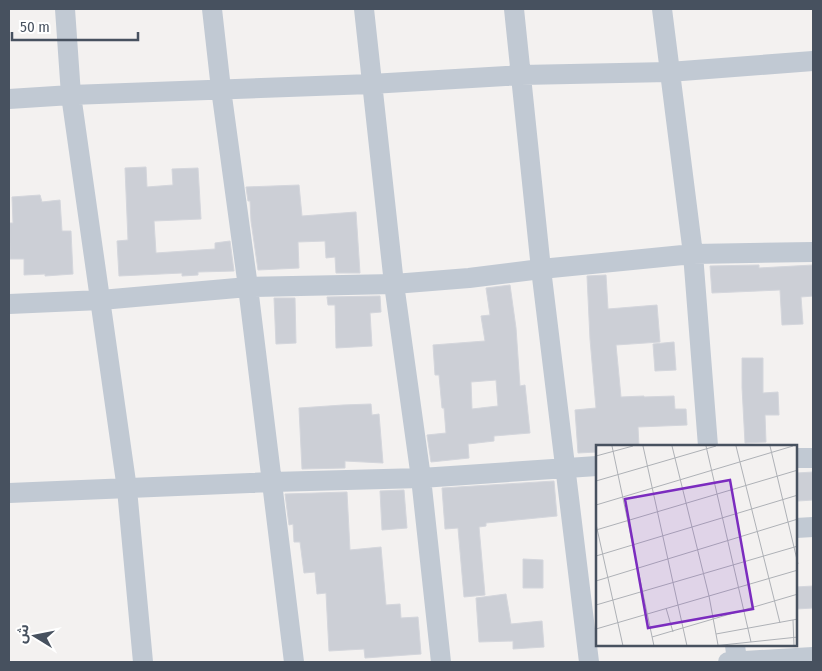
<svg xmlns="http://www.w3.org/2000/svg" width="822" height="671" font-family="'Fira Sans Condensed','Noto Sans Arabic',sans-serif">
	<rect width="100%" height="100%" fill="#f3f1f0"/>
	<path fill="#cccfd6" stroke="#d4d6dc" fill-rule="evenodd" d="M 146,167 L 147,187 L 173,185 L 172,169 L 198,168 L 201,219 L 154,221 L 156,253 L 215,249 L 215,243 L 230,241 L 234,271 L 198,272 L 198,275 L 182,276 L 182,273 L 119,276 L 117,241 L 128,240 L 125,168 Z
		M 299,185 L 302,216 L 356,212 L 360,273 L 336,273 L 335,257 L 326,258 L 325,241 L 298,242 L 299,268 L 258,270 L 251,221 L 250,201 L 248,201 L 246,187 Z
		M 40,195 L 42,202 L 60,200 L 62,231 L 71,231 L 73,274 L 45,276 L 45,274 L 24,275 L 24,259 L 10,259 L 9,223 L 13,223 L 12,197 Z
		M 759,265 L 759,268 L 813,265 L 813,296 L 801,297 L 803,324 L 782,325 L 780,290 L 712,293 L 710,266 Z
		M 606,275 L 608,309 L 657,305 L 660,342 L 616,345 L 621,397 L 644,396 L 644,397 L 674,396 L 675,409 L 686,409 L 687,425 L 638,427 L 639,446 L 597,446 L 597,452 L 578,453 L 575,410 L 596,408 L 590,339 L 587,276 Z
		M 510,285 L 516,328 L 520,386 L 525,385 L 530,433 L 494,436 L 494,441 L 468,444 L 469,458 L 431,462 L 427,435 L 446,433 L 444,408 L 442,408 L 439,375 L 435,375 L 433,345 L 485,341 L 481,316 L 490,315 L 486,288 ZM 496,380 L 498,406 L 472,409 L 471,382 Z
		M 380,296 L 381,312 L 370,313 L 372,346 L 336,348 L 335,305 L 328,305 L 327,297 Z
		M 274,298 L 295,298 L 296,343 L 276,344 Z
		M 674,342 L 676,370 L 655,371 L 653,344 Z
		M 742,358 L 763,358 L 763,393 L 778,392 L 779,415 L 765,415 L 766,442 L 745,443 L 742,387 Z
		M 371,404 L 372,415 L 379,414 L 383,463 L 345,461 L 345,468 L 302,469 L 299,408 L 343,405 Z
		M 813,472 L 813,500 L 798,501 L 797,473 Z
		M 554,481 L 557,516 L 486,523 L 486,526 L 479,527 L 485,595 L 464,597 L 458,528 L 445,529 L 442,488 Z
		M 404,490 L 407,528 L 382,530 L 380,491 Z
		M 347,492 L 350,550 L 381,547 L 386,605 L 400,604 L 401,618 L 418,617 L 421,654 L 365,658 L 364,649 L 329,651 L 326,593 L 317,594 L 315,572 L 304,573 L 300,542 L 294,542 L 293,524 L 289,525 L 285,494 Z
		M 523,559 L 543,560 L 543,588 L 523,588 Z
		M 813,586 L 813,608 L 796,609 L 796,587 Z
		M 506,594 L 511,624 L 542,621 L 544,647 L 513,649 L 513,641 L 479,642 L 476,598 Z"/>
	<g fill="none" stroke-linecap="round" stroke-linejoin="round">
		<path stroke="#c1c9d3" stroke-width="20" d="M 65,9 L 71,95 L 127,489 L 143,662
			M 212,9 L 221,89 L 248,287 L 294,662
			M 364,9 L 394,284 L 421,478 L 441,662
			M 514,9 L 541,269 L 589,662
			M 662,9 L 693,254 L 708,446
			M 9,99 L 71,95 L 371,84 L 521,75 L 669,72 L 813,61
			M 9,304 L 101,300 L 248,287 L 394,284 L 469,278 L 541,269 L 693,254 L 813,252
			M 796,458 L 813,458
			M 9,493 L 272,482 L 421,478 L 597,466
			M 796,528 L 813,527
			M 735,645 L 737,662
			M 728,662 L 813,657"/>
	</g>
	<g transform="translate(596 445)">
		<rect width="201" height="201" fill="#f3f1f0"/>
		<path fill="none" stroke="#aeb1b6" stroke-width="1" d="M 16,1 L 58,201M 47,1 L 91,201M 76,1 L 113,151 L 122,200M 110,1 L 155,197M 140,1 L 184,178M 174,1 L 202,119M 0,11 L 37,1M 0,36 L 120,1M 0,60 L 197,1M 0,79 L 27,201M 0,85 L 202,25M 0,111 L 202,50M 0,136 L 202,74M 0,160 L 202,101M 70,163 L 77,187M 197,175 L 198,201M 0,184 L 202,125M 120,189 L 202,174M 56,192 L 202,149M 117,201 L 202,192"/>
		<path fill="#7b2cbf" fill-opacity="0.15" stroke="#7b2cbf" stroke-width="2.5" d="M 134,35 L 157,164 L 52,183 L 29,54 Z"/>
		<rect width="201" height="201" fill="none" stroke="#47515f" stroke-width="2.5"/>
	</g>
	<rect width="822" height="671" fill="none" stroke="#47515f" stroke-width="20"/>
	<g transform="translate(35 636) rotate(280)" stroke="#ffffff" stroke-width="4" paint-order="stroke">
	<path d="M0-4L9 19L0 12L-9 19Z" fill="#47515f"/>
	<text y="-8" font-size="14" font-weight="bold" text-anchor="middle" fill="#47515f">ش</text>
	</g>
	<path d="M12 32v8h126v-8" fill="none" stroke="#47515f" stroke-width="2.5"/>
	<text x="20" y="32" font-size="15" fill="#47515f" stroke="#ffffff" stroke-width="4" paint-order="stroke">50 m</text>
</svg>
